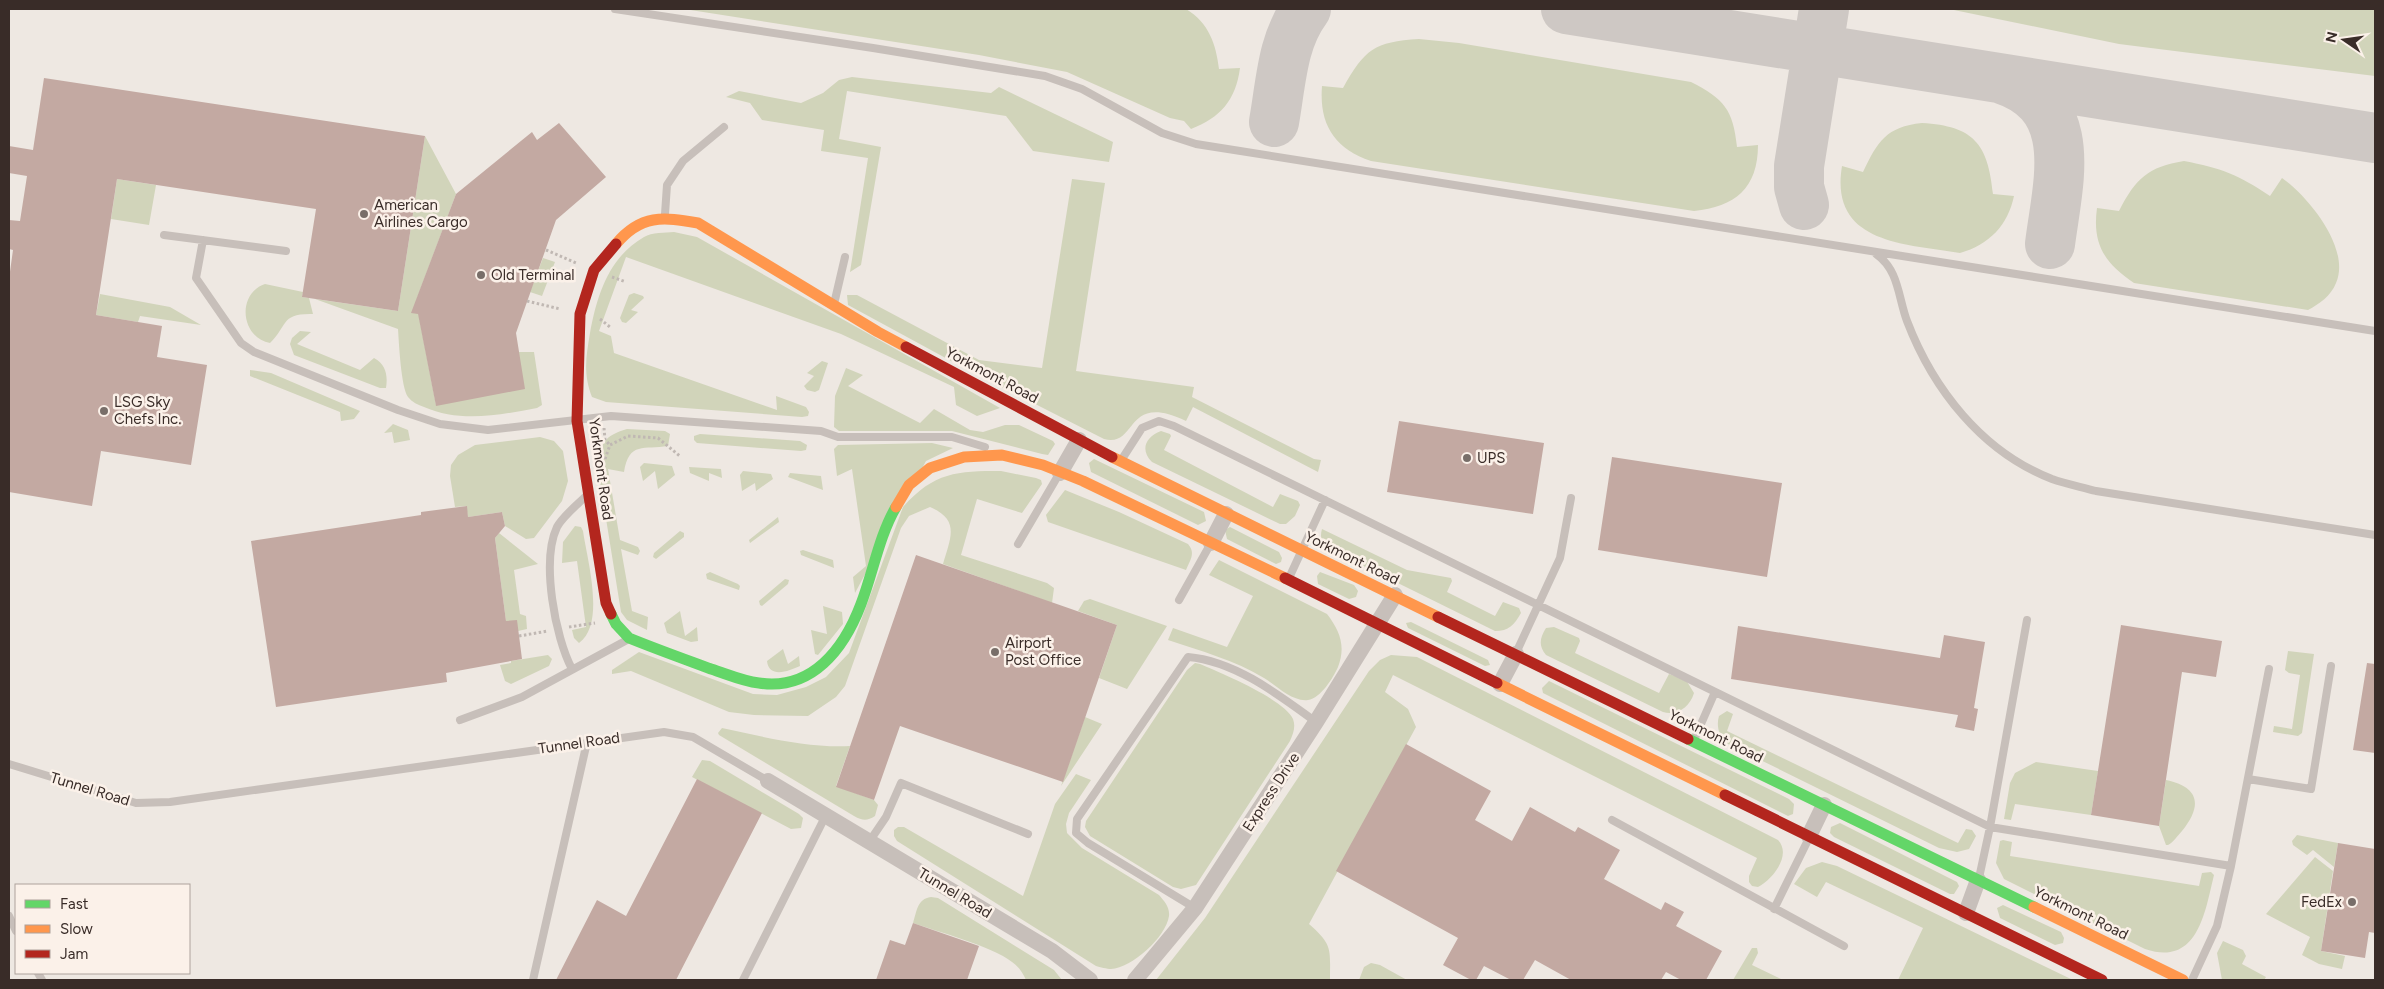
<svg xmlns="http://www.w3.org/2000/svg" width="2384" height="989" font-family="Figtree,sans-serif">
	<rect width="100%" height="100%" fill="#eee8e2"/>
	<path fill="#d1d4ba" d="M 684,9 L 1186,9 C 1209,23 1216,44 1219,69 L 1240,68 C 1236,100 1220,118 1191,129 L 1184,121 L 1170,118 L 1067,72 L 979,55 Z
		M 1949,9 L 2375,9 L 2375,76 L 2119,44 Z
		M 1419,39 L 1459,43 L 1691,82 C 1724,99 1733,109 1737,147 L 1758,145 C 1758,188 1735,207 1694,211 L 1371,161 C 1334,148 1319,124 1322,86 L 1343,88 C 1365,49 1374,42 1419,39 Z
		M 852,77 L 991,93 L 999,87 L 1113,142 L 1109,162 L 1033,151 L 1006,116 L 847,91 L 839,139 L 881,147 L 861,265 L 850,272 L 868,158 L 821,151 L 824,130 L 762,120 L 750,103 L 726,97 L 739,91 L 801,103 L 823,93 L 839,80 Z
		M 1922,123 C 1974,126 1988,144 1993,194 L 2014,196 C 2008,225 1989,245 1960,253 C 1905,244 1829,244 1842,166 L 1863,172 C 1878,141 1886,127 1922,123 Z
		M 425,136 L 456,194 L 416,301 L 436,405 L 519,352 L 534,352 L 542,405 L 537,408 C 500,415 460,423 424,407 C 418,405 412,402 408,397 C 401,387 399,343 398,329 L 315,299 L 398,311 Z
		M 2184,161 C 2221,168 2239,175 2270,196 L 2282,178 C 2309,197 2351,249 2336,283 C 2331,296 2319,304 2308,310 L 2134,283 C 2105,263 2092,245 2097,208 L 2119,211 C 2136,178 2148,167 2184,161 Z
		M 117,179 L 156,185 L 149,225 L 111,219 Z
		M 1072,179 L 1105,183 L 1076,371 L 1194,387 L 1192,397 L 1314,459 L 1321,460 L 1318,472 L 1193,407 L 1186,421 C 1124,391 1138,448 1104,439 L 953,362 L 848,305 L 847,295 L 857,295 L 979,360 L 1042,368 Z
		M 674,232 L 697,237 L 1000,408 L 977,416 L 956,405 L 954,387 L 841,334 L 626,257 L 599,331 L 611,336 L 614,353 L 777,410 L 776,396 L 806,407 L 809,412 L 808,416 L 802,417 L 606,402 L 592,397 C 583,374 586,357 590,333 C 597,295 609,257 644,237 C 652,232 665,233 674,232 Z
		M 543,258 L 555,262 L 542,296 L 530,292 Z
		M 265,284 L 303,292 L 302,297 L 309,298 L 313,314 C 280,313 288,326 270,343 C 241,338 236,294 265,284 Z
		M 634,293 L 643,296 L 644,298 L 631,310 L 638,312 L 626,323 L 622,322 L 620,318 L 629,295 Z
		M 100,294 L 170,307 L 201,325 L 140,316 L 138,322 L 96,315 Z
		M 300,331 L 311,332 L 297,344 L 360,370 L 374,358 C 386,364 388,376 386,388 L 380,388 L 294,355 L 290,344 L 292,338 Z
		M 822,361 L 828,363 L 819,390 L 815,392 L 807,390 L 804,386 L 814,376 L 807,373 Z
		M 846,368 L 863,375 L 848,386 L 920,423 L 934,409 L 970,430 L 983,432 L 1005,425 L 1019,425 L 1053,441 L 1055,444 L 1048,455 L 1042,454 L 952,431 L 839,431 L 834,427 L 835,396 Z
		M 250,370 L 271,373 L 360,411 L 354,419 L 341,421 L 340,412 L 250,376 Z
		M 393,424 L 408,430 L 410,440 L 394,443 L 392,432 L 384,433 Z
		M 627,429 L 665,431 L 670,434 L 668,446 C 644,450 629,441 624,472 L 608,469 L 620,540 L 638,547 L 640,551 L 638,555 L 621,549 L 632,611 L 648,617 L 647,630 L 627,620 L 621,612 L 599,475 C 597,449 601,436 627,429 Z
		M 1161,431 L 1170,434 L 1171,436 L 1164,450 L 1273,507 L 1280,494 L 1298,501 L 1300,505 L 1295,516 L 1286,524 L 1280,524 L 1152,462 C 1140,450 1145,437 1161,431 Z
		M 700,434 L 800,441 L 807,445 L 806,450 L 801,451 L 697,443 L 694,440 L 694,436 Z
		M 540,437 L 554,441 L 563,451 L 568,481 L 562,501 L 534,538 L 526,539 L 505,526 L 502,512 L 468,517 L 466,506 L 455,507 L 450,476 L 451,465 L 458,455 L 475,445 Z
		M 932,443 L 953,448 L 926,461 L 855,593 L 853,577 L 866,566 L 852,469 L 837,476 L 834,449 L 838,445 Z
		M 1094,459 L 1204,512 L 1206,521 L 1198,525 L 1091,472 L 1089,463 Z
		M 644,463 L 672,466 L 675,475 L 658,489 L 655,471 L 643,481 L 640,467 Z
		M 689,467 L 721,469 L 722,478 L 709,473 L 709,481 L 690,473 Z
		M 743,471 L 771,474 L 773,479 L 756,491 L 755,483 L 742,491 L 740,475 Z
		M 1001,471 L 1036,478 L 1041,480 L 1042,484 L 1022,513 L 977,499 L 961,555 L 1047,583 L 1054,588 L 1052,603 L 943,564 C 950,539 961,520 930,507 L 909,516 L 901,528 L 845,686 L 836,697 L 808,716 L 754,715 L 729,712 L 631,671 L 612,674 L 612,670 L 639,652 L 753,694 L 777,695 L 806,687 L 826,677 L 849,653 L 903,507 C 934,472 957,471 1001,471 Z
		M 790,473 L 821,476 L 823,490 L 788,477 Z
		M 1065,490 L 1119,512 L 1188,544 C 1196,553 1190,560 1186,570 L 1048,522 L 1046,515 Z
		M 778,517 L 779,522 L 750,543 L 749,540 Z
		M 575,526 L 581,527 L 583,531 C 587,559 606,624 579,643 L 574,638 L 572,630 L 586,627 L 577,561 L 562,563 L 563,542 Z
		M 1230,527 L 1279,552 L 1282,558 L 1281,562 L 1276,564 L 1227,539 L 1225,530 Z
		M 1322,529 L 1407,570 L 1451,578 L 1452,581 L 1447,592 L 1495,616 L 1503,602 L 1519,608 L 1521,613 C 1514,625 1509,631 1495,631 L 1331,550 C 1323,545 1319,539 1322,529 Z
		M 680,531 L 684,533 L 684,537 L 656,559 L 653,557 L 654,553 Z
		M 499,533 L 538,564 L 514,570 L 520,614 L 526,616 L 527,629 L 518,631 L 506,621 L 495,538 Z
		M 803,550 L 833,560 L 834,568 L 801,555 L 800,551 Z
		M 1219,560 L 1327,614 C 1340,631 1346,646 1338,667 C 1333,678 1321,698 1308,700 C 1292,702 1277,686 1264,678 C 1235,660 1200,651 1168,640 L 1173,628 L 1227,647 L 1253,596 L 1209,575 Z
		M 710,572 L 738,584 L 740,586 L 739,590 L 707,579 L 706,574 Z
		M 1320,572 L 1354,585 L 1358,591 L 1356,597 L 1349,599 L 1318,584 L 1317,576 Z
		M 785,579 L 789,580 L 788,584 L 762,606 L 760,605 L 759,601 Z
		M 1090,599 L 1167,626 L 1127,689 L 1099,678 L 1117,625 L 1078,611 L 1084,601 Z
		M 823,606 L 842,612 L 843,624 L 818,655 L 815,654 L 811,630 L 827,634 Z
		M 680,611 L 685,636 L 697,627 L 698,641 L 691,642 L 667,633 L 664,623 Z
		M 1411,622 L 1488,660 L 1490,665 L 1485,666 L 1408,628 L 1406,623 Z
		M 1554,627 L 1579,638 L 1580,641 L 1575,653 L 1659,693 L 1669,674 L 1686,680 L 1694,693 C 1690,707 1677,716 1663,712 L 1546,655 C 1538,645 1540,638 1546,628 Z
		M 783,649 L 788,664 L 799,656 L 800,666 C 789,671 769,679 767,661 Z
		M 2288,651 L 2314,654 L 2302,733 L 2298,736 L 2273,732 L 2274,726 L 2292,729 L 2300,675 L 2289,673 L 2285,670 Z
		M 548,655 L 552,659 L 549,666 L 511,684 L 505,681 L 500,665 L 511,663 L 511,661 Z
		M 1391,655 L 1417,657 L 1778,840 C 1792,855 1773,879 1758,887 L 1752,886 L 1749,882 L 1749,876 L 1757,858 L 1393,675 L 1385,692 L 1408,709 L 1416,727 L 1309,924 C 1333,945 1330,949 1330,980 L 1156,980 L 1205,918 L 1369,671 L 1380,660 Z
		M 1195,663 L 1200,664 C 1221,673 1284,699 1293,719 C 1296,727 1293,734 1290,741 L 1196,885 L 1181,889 L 1173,887 L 1090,836 L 1085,827 L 1086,821 L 1187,670 Z
		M 1549,681 L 1789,799 L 1794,804 L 1793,814 L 1788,816 L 1543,693 L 1542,688 Z
		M 1727,711 L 1733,714 L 1727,731 L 1958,843 L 1966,829 L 1972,830 L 1976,836 L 1969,849 L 1957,852 L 1939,848 L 1726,743 C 1719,735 1716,726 1719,716 Z
		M 1085,717 L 1102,724 L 1061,786 Z
		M 722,728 C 764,737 807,748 850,746 L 836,786 L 874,800 L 878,805 L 875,816 C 867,821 863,821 854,816 L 719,735 L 718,733 Z
		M 702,760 L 710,761 L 799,814 L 803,818 L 801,828 L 791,829 L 692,777 Z
		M 2036,762 L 2098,771 L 2091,815 L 2015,804 L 2011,820 L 2004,819 L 2010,783 L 2015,773 Z
		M 1076,774 L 1091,780 L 1069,813 L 1066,824 L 1067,833 L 1082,848 L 1159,895 C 1164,901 1170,907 1169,916 C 1166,937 1132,968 1111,969 C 1107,969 1100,967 1096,966 L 897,841 L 894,836 L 894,830 L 898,827 L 904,827 L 1023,896 L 1055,804 Z
		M 2166,780 C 2199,787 2203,805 2182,831 C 2177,836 2174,842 2168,845 L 2166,845 L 2159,826 Z
		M 1840,823 L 1957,882 L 1959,886 L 1954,894 L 1950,894 L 1834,837 L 1830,833 L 1831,827 Z
		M 2297,835 L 2338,843 L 2334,867 L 2313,850 L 2307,855 L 2293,845 L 2292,841 Z
		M 2003,840 L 2012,842 L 2010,856 L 2199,886 L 2202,873 L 2211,872 L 2214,875 C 2205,912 2198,967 2145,949 L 2004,879 L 1996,863 L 2000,841 Z
		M 2315,857 L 2333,871 L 2321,951 L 2345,956 L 2342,969 L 2319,964 L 2302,955 L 2310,937 L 2266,914 Z
		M 1822,862 L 1837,866 L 2073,980 L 1898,980 L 1923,928 L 1826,882 L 1817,897 L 1794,884 L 1806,868 Z
		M 931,897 L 938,898 L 1054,970 L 1062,980 L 1026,980 C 1023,973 1019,967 1012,962 C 992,946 938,932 913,923 C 917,911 917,899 931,897 Z
		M 2003,905 L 2061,932 L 2064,938 L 2063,943 L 2055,945 L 2000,918 L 1997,908 Z
		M 2223,941 L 2243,950 L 2246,956 L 2242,964 L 2266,977 L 2264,980 L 2222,980 L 2217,953 Z
		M 1752,948 L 1757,948 L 1758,953 L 1752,965 L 1783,980 L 1733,980 Z
		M 1371,963 L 1380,965 L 1407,980 L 1359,980 L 1364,967 Z"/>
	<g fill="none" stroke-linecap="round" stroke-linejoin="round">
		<path stroke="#cec8c4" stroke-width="50" d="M 1566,9 L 2375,138
			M 2002,79 C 2081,105 2058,181 2050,244
			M 1274,122 C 1281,83 1282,41 1306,9
			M 1804,205 L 1799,187 L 1799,166 L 1824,9"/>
	</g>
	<path fill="#c3a9a2" d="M 44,78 L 425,136 L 398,311 L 302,297 L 316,209 L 117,179 L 96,315 L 162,326 L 157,357 L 207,365 L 191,465 L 101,451 L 92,506 L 9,492 L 9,279 L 13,250 L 9,249 L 9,220 L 20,221 L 27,176 L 9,173 L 9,146 L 33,150 Z
		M 559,123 L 606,177 L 556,220 L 516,333 L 525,389 L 436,406 L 418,314 L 411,313 L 456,194 L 532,132 L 537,140 Z
		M 1399,421 L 1544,443 L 1533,514 L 1387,492 Z
		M 1612,457 L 1782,483 L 1767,577 L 1598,550 Z
		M 467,506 L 468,517 L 502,512 L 505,526 L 495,538 L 506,621 L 517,620 L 522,659 L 446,673 L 447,682 L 276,707 L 251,541 L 421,515 L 421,512 Z
		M 916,555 L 1117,625 L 1063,782 L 900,726 L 874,800 L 836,787 Z
		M 2121,625 L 2222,641 L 2216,677 L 2182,672 L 2159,826 L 2091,815 Z
		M 1738,626 L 1940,658 L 1944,635 L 1985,642 L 1974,708 L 1978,709 L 1974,731 L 1955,727 L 1958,715 L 1731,679 Z
		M 2367,663 L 2375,664 L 2375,753 L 2353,750 Z
		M 1406,744 L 1491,791 L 1475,820 L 1512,841 L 1530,807 L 1575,832 L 1578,827 L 1620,850 L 1604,879 L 1661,910 L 1665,902 L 1684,912 L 1676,926 L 1722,951 L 1706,980 L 1681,980 L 1666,972 L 1661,980 L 1571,980 L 1535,960 L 1523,980 L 1511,980 L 1484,966 L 1476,980 L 1471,980 L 1443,965 L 1458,938 L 1336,871 Z
		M 697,779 L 762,813 L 676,980 L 556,980 L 597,900 L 626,916 Z
		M 2338,843 L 2375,849 L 2375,933 L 2369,932 L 2365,958 L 2321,951 Z
		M 913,923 L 979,946 L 967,980 L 876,980 L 890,940 L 905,945 Z"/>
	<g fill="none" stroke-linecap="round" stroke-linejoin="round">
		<path stroke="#c0b8b3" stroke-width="3" stroke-dasharray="2.5 2.5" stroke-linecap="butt" d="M 546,250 L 576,263
			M 612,277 L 626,282
			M 527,301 L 560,309
			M 600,319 L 610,327
			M 604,428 L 605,440 L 610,445
			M 605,459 L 610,445 L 628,436 L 658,438 L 681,457
			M 569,627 L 595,623
			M 519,636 L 548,631"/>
		<path stroke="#c7bfba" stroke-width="8" d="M 615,9 L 873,48 L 1045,76 L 1082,89 L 1162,133 L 1196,144 L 2375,331
			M 665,214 L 667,185 L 683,161 L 724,127
			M 164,235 L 286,251
			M 203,240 L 196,278 L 241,343 L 254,352 L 398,410 L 440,424 L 488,430 L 611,416 L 821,431 L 838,437 L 952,437 L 985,447
			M 1876,254 C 1899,270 1898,297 1907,321 C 1933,389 1982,452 2052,479 C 2066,484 2082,487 2096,491 L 2375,535
			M 834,304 L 845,257
			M 1122,459 L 1142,428 L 1159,421 L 1174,426 L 1990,827 L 2231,866 L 2217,926 L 2192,980
			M 1018,544 L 1059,474
			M 1289,578 L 1325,500
			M 1179,600 L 1211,543
			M 1516,653 L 1560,558 L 1571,498
			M 572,669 C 555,637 541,561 557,527 C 563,516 577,505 586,496
			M 460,720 L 522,697 L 627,640
			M 1694,740 L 1715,692
			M 9,764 L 136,803 L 170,802 L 664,732 L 693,737 L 768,781
			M 2248,779 L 2311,789 L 2331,666
			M 1612,820 L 1844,946
			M 869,842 L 886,817 L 901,783 L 1028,834
			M 2231,866 L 2269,669
			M 1979,878 L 1990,827 L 2027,620
			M 1195,908 L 1088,843 L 1076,833 L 1077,819 L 1188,657 C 1235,661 1279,695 1316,722
			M 1774,909 L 1809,838
			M 9,916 L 16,931
			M 38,973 L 42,980
			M 533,980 L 587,742
			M 743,980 L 826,815"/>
		<path stroke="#c7bfba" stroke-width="16" d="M 1060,473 L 1079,440
			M 1211,543 L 1226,514
			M 1500,684 L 1516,654
			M 768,781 L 1052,951 L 1090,980
			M 1809,836 L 1824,805
			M 1966,913 L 1978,880
			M 1135,980 L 1195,908 L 1316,722 L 1395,595"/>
		<path stroke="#63d668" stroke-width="11" d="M 611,614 L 616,624 L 629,638 C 656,649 684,659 711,669 C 727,674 742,681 759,683 C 812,691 844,649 861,604 C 873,573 879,536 896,507
			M 1688,739 L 2034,907"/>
		<path stroke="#ff974d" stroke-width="11" d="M 616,244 C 641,214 663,217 698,223 L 878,332 L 906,347
			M 1112,457 L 1438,617
			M 896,507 L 909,485 L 930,468 L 964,457 L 1002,455 L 1043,465 L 1083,481 L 1285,578
			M 1497,683 L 1725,795
			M 2034,907 L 2183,980"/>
		<path stroke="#b3261e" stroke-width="11" d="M 906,347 L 1112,457
			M 1285,578 L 1497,683
			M 611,614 L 606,603 L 577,421 L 580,314 L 594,270 L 616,244
			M 1438,617 L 1688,739
			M 1725,795 L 2102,980"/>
	</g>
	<g fill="#786e69" stroke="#fbf1e9" stroke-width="2">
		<circle cx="364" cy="214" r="5"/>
		<circle cx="481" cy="275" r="5"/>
		<circle cx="104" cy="411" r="5"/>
		<circle cx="1467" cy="458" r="5"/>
		<circle cx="995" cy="652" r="5"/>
		<circle cx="2352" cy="902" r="5"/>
	</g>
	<g text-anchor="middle" stroke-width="5" stroke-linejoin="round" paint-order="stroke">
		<g font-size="15" fill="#392c28" stroke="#fbf1e9" text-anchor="start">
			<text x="374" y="210">American<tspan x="374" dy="17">Airlines Cargo</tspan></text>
			<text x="491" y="280">Old Terminal</text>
			<text x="114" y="407">LSG Sky<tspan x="114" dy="17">Chefs Inc.</tspan></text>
			<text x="1477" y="463">UPS</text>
			<text x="1005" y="648">Airport<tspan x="1005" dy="17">Post Office</tspan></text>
			<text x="2342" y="907" text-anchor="end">FedEx</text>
		</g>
		<g font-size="15" fill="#392c28" stroke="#fbf1e9">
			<text transform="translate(992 375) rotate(28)" y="5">Yorkmont Road</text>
			<text transform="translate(601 469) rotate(82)" y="5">Yorkmont Road</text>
			<text transform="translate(1352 558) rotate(26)" y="5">Yorkmont Road</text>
			<text transform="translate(1716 736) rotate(26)" y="5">Yorkmont Road</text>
			<text transform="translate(579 743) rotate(-8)" y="5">Tunnel Road</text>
			<text transform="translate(90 789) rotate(17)" y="5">Tunnel Road</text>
			<text transform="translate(1271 792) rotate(-57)" y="5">Express Drive</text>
			<text transform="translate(955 893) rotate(31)" y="5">Tunnel Road</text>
			<text transform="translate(2081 913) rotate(26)" y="5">Yorkmont Road</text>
		</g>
	</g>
	<rect width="2384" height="989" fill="none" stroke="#392c28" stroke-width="20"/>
	<rect x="15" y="884" width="175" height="90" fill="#fbf1e9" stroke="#ada29c"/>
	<rect x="25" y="900" width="25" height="8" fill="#63d668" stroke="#ada29c"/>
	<text x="60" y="909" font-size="15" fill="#392c28">Fast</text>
	<rect x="25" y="925" width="25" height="8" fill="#ff974d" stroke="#ada29c"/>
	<text x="60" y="934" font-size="15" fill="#392c28">Slow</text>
	<rect x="25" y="950" width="25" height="8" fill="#b3261e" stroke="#ada29c"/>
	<text x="60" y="959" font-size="15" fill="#392c28">Jam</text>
	<g transform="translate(2344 40) rotate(283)" stroke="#fbf1e9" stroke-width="4" paint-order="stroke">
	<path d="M0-4L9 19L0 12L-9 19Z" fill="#392c28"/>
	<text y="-8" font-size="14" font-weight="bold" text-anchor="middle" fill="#392c28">N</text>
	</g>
</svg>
